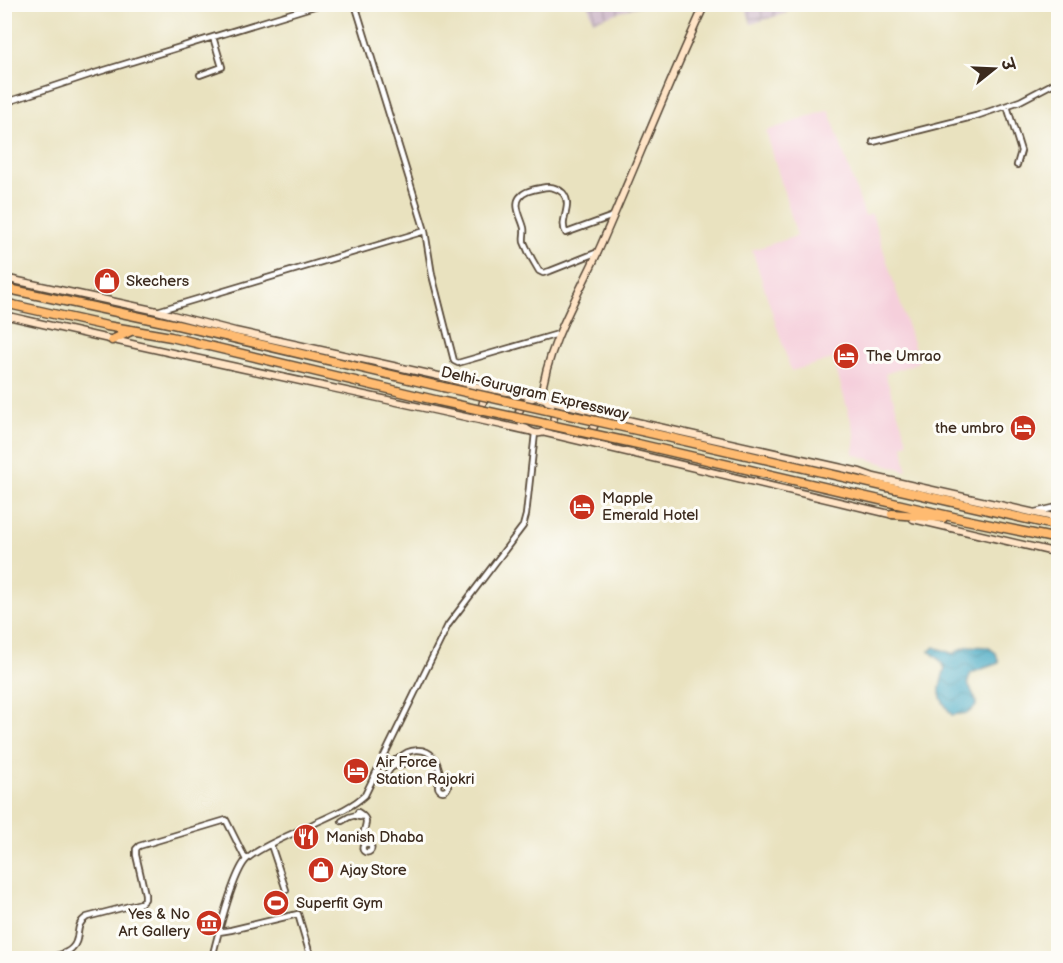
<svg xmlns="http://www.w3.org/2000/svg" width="1063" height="963" font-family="'Balsamiq Sans','Playpen Sans Deva',sans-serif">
	<defs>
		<pattern id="industrial-grid" width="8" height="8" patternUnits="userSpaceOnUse" patternTransform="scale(1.5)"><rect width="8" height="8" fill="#d1bdcc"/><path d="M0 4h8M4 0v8" fill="none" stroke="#ab9aa5"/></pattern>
		<pattern id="water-waves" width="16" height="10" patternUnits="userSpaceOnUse" patternTransform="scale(1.5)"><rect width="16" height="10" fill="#42a7c2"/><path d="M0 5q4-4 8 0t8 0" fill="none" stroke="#38889d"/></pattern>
	</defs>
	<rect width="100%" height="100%" fill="#fdfcf7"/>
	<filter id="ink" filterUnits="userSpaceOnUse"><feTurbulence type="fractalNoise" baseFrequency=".0167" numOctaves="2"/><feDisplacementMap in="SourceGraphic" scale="12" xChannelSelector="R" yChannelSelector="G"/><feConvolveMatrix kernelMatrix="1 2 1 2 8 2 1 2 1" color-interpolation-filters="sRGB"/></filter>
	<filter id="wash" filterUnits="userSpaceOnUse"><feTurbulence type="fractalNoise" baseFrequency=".008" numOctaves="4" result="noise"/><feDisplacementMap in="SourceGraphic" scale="24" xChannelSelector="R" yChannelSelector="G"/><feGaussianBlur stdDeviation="1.35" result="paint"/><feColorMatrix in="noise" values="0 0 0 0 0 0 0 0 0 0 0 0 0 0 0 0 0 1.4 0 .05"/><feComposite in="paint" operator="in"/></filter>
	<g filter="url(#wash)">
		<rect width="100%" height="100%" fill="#e9e2bf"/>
		<path fill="#f5cfdb" d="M 829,110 L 865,216 L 872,214 L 919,362 L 885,374 L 908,443 L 903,445 L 907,471 L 853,454 L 855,435 L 833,359 L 791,371 L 752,250 L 797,236 L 766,131 Z"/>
		<path fill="url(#industrial-grid)" d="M 588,4 L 642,4 L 642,5 L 593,21 Z
			M 745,5 L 784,5 L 787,13 L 751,24 Z"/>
		<path fill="url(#water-waves)" stroke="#3e6870" stroke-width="1.5" d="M 969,646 L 988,647 L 996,653 L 999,663 L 971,673 C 965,686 970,686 974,696 C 976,699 976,703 976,706 L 968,713 L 952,715 C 936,695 938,692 945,668 L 939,659 L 929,651 L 935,647 L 954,654 L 959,650 Z"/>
	</g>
	<g filter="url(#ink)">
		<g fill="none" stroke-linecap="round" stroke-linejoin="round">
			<defs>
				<path id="minor" d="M 355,4 L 425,231 L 432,275 L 454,361 L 458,363 L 558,334
					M 200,75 L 222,67 L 213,37
					M 4,103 L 92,74 L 321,4
					M 1007,106 L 1021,151 L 1017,165
					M 873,142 L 976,116 L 1020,101 L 1058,81
					M 598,252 L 550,271 L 543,273 L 539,271 C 534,263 528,252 524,242 C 523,237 525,233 524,228 C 522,219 513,205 520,197 C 524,191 535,189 541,188 C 550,186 556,187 563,193 C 574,206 558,221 566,233 L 613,216
					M 157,311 L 425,231
					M395 762a4 4 0 1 1 8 0a4 4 0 1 1-8 0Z
					M 400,758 C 408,748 426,747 434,758 C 439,764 440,774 442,781
					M 386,775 L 391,768 L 396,765
					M438 786a5 5 0 1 1 10 0a5 5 0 1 1-10 0Z
					M 358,812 L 361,814 L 360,817 L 356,816 Z
					M 362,815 C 368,820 366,823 364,831 C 362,835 364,840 365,844
					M 342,821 L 349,817 L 356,815
					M362.5 848a4.5 4.5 0 1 1 9 0a4.5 4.5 0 1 1-9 0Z
					M 271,845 L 286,890
					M 219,932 L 231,930 L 298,914 L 311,958
					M 49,958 C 57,955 67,954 72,948 C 82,939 73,925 87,917 L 141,903 L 145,899 L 145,894 L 136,855 L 136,849 L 139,846 L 226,820 L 246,860
					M 212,958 C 217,938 233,872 247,859 C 261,846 295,833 313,824 C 330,816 351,808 365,795 L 448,625 L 523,526 L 526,515 L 535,433"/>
				<path id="tertiary" d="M 1036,512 L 1058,507"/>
				<path id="secondary" d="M 4,278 L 157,311 L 235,331 L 443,377 L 479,387 L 541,398 L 610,416 L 860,472 L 874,477 L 1058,518
					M 4,315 C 179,356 354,392 529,431
					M 535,397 C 493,414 544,453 553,421 C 556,412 552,406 546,400
					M 541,398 C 548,342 579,295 601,245 C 636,165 668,84 705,4
					M 475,419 C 482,411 484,403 484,392
					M 599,419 C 590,428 591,439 601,446
					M 542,432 L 894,515
					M 913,519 L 1058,553"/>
				<path id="motorway" d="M 4,288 L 173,324 L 443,387
					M 4,303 L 107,326 L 171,337 L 439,401
					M 112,340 L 131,331
					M 641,431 L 1058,526
					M 638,444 L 962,519 L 1058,539
					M 892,514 L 943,518"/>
			</defs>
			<use href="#minor" stroke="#554636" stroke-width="8"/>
			<use href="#tertiary" stroke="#554636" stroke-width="8"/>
			<use href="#secondary" stroke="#554636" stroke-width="9"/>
			<use href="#motorway" stroke="#554636" stroke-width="11"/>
			<use href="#minor" stroke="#fff" stroke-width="4.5"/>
			<use href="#tertiary" stroke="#fff" stroke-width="5"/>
			<use href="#secondary" stroke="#ffe4c6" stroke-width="6"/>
			<use href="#motorway" stroke="#ffbb71" stroke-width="8"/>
			<defs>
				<path id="motorway-bridge" d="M 443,387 L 641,431
					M 439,401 L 638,444"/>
			</defs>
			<use href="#motorway-bridge" stroke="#554636" stroke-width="11" stroke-linecap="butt"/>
			<use href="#motorway-bridge" stroke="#ffbb71" stroke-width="8"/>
		</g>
	</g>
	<defs>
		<symbol id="shop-disc" viewBox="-11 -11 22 22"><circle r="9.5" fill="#c8321e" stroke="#fdfcf7"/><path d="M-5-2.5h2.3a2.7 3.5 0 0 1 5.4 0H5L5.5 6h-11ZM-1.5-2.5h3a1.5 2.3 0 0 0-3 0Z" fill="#fff"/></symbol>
		<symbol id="hotel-disc" viewBox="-11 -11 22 22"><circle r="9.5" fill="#c8321e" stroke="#fdfcf7"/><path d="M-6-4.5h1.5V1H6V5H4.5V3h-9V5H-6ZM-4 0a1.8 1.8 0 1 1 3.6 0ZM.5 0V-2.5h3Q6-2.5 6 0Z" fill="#fff"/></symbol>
		<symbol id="restaurant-disc" viewBox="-11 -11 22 22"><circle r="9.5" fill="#c8321e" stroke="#fdfcf7"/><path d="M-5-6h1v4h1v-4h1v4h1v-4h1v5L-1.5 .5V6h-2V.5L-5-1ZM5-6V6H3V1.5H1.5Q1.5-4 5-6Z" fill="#fff"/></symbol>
		<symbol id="stadium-disc" viewBox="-11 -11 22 22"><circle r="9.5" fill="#c8321e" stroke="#fdfcf7"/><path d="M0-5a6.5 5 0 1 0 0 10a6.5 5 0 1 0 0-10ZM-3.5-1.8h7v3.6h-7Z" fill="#fff"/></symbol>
		<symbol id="museum-disc" viewBox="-11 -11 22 22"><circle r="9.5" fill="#c8321e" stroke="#fdfcf7"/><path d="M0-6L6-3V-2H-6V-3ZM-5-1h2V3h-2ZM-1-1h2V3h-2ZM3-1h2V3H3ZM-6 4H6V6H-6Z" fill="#fff"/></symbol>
	</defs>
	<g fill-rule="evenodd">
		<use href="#shop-disc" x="92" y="266" width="30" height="30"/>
		<use href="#hotel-disc" x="831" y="341" width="30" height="30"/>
		<use href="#hotel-disc" x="1008" y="413" width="30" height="30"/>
		<use href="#hotel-disc" x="567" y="492" width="30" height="30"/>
		<use href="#hotel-disc" x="341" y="756" width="30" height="30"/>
		<use href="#restaurant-disc" x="291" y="822" width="30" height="30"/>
		<use href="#shop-disc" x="306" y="855" width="30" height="30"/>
		<use href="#stadium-disc" x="261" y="888" width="30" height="30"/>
		<use href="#museum-disc" x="194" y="908" width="30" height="30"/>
	</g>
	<g text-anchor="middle" stroke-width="6" stroke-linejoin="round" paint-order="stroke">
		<g font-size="15" fill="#3b2a1e" stroke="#fdfcf7" text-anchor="start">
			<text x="126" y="286">Skechers</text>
			<text x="866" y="361">The Umrao</text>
			<text x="1004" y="433" text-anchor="end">the umbro</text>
			<text x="602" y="503">Mapple<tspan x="602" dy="17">Emerald Hotel</tspan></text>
			<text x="376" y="767">Air Force<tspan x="376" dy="17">Station Rajokri</tspan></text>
			<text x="326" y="842">Manish Dhaba</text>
			<text x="340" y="875">Ajay Store</text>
			<text x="296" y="908">Superfit Gym</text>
			<text x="190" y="919" text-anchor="end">Yes &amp; No<tspan x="190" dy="17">Art Gallery</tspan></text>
		</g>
		<g font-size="15" fill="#3b2a1e" stroke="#fdfcf7">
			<text transform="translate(535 393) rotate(13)" y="5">Delhi-Gurugram Expressway</text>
		</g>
	</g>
	<rect width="1063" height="963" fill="none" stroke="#fdfcf7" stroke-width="24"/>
	<g transform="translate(994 69) rotate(72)" stroke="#fdfcf7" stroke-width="4.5" paint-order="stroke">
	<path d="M0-4.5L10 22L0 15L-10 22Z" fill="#3b2a1e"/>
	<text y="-9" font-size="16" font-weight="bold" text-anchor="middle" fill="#3b2a1e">उ</text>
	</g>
</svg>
